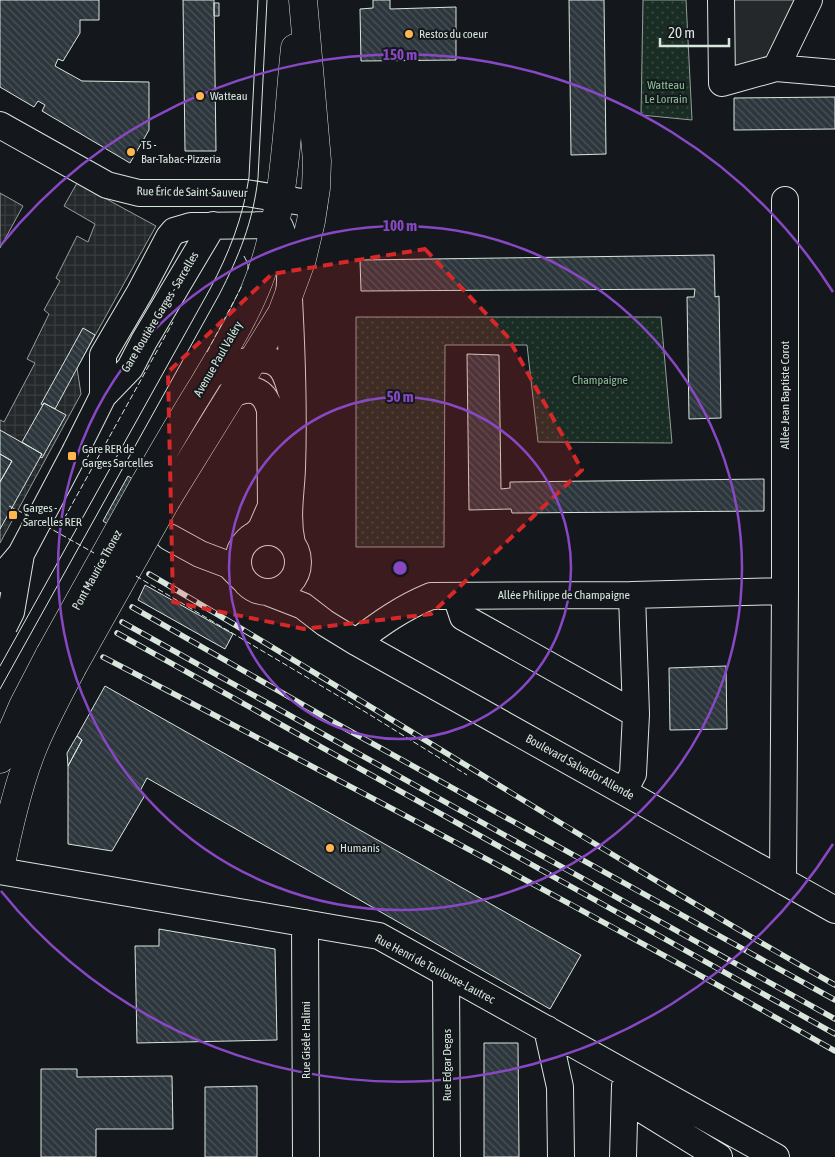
<svg xmlns="http://www.w3.org/2000/svg" width="835" height="1157" font-family="'Asap Condensed',sans-serif">
	<defs>
		<pattern id="park-dots" width="8" height="8" patternUnits="userSpaceOnUse" patternTransform="scale(1.25)"><rect width="8" height="8" fill="#1a2d24"/><path d="M2 2h.1M6 6h.1" fill="none" stroke="#3b4b43" stroke-width="1.8" stroke-linecap="round"/></pattern>
		<pattern id="plaza-grid" width="8" height="8" patternUnits="userSpaceOnUse" patternTransform="scale(1.25)"><rect width="8" height="8" fill="#24282b"/><path d="M0 4h8M4 0v8" fill="none" stroke="#393d3f"/></pattern>
		<pattern id="building-back-hatch" width="6" height="6" patternUnits="userSpaceOnUse" patternTransform="scale(1.25)"><rect width="6" height="6" fill="#2c363c"/><path d="M-1 5l2 2M0 0l6 6M5-1l2 2" fill="none" stroke="#4a5358"/></pattern>
	</defs>
	<rect width="100%" height="100%" fill="#14181c"/>
	<path fill="url(#park-dots)" stroke="#939e99" d="M 643,0 L 686,0 L 692,120 L 641,115 Z
		M 356,317 L 661,317 L 672,443 L 538,442 L 527,345 L 445,345 L 444,547 L 356,547 Z"/>
	<path fill="#24282b" stroke="#939e99" d="M 721,0 L 809,0 L 776,68 L 722,83 Z"/>
	<path fill="url(#plaza-grid)" stroke="#939e99" d="M 77,183 L 156,226 L 77,368 L 81,394 L 0,543 L 0,420 L 4,422 L 35,363 L 27,359 L 49,314 L 44,310 L 60,281 L 56,278 L 77,236 L 88,242 L 95,224 L 64,206 Z
		M 0,193 L 23,206 L 0,248 Z"/>
	<path fill="url(#building-back-hatch)" stroke="#d8e6dc" d="M 0,0 L 99,0 L 99,20 L 80,20 L 80,33 L 63,61 L 58,59 L 55,66 L 82,81 L 149,82 L 149,130 L 130,163 L 42,111 L 45,105 L 38,101 L 34,107 L 0,87 Z
		M 183,0 L 214,0 L 216,151 L 185,151 Z
		M 373,0 L 390,0 L 390,9 L 456,7 L 456,60 L 361,61 L 360,9 L 373,8 Z
		M 569,0 L 604,0 L 606,154 L 571,155 Z
		M 214,3 L 219,3 L 219,16 L 214,16 Z
		M 835,97 L 835,129 L 734,130 L 734,98 Z
		M 714,255 L 715,297 L 719,296 L 721,418 L 689,419 L 687,297 L 694,297 L 695,289 L 361,291 L 360,260 Z
		M 83,328 L 95,335 L 55,409 L 44,403 L 43,405 L 41,404 Z
		M 467,354 L 499,355 L 501,489 L 510,488 L 510,482 L 764,479 L 764,511 L 512,513 L 511,509 L 469,510 Z
		M 44,403 L 66,415 L 42,458 L 40,457 L 42,454 L 22,442 Z
		M 0,430 L 42,454 L 0,529 L 0,482 L 12,461 L 0,454 Z
		M 0,454 L 12,461 L 0,482 Z
		M 128,476 L 134,480 L 109,525 L 103,521 Z
		M 145,585 L 233,634 L 225,649 L 138,600 Z
		M 726,666 L 727,729 L 670,730 L 669,668 Z
		M 105,686 L 581,955 L 550,1009 L 147,778 L 140,791 L 145,795 L 112,851 L 68,844 L 68,766 L 82,740 L 77,736 Z
		M 77,736 L 82,740 L 68,766 L 67,753 Z
		M 159,929 L 275,949 L 277,1040 L 137,1043 L 135,946 L 159,946 Z
		M 484,1043 L 518,1043 L 519,1157 L 484,1157 Z
		M 41,1069 L 77,1069 L 77,1077 L 172,1076 L 173,1129 L 96,1129 L 96,1157 L 41,1157 Z
		M 257,1086 L 257,1157 L 205,1157 L 205,1087 Z"/>
	<g fill="none" stroke-linecap="round" stroke-linejoin="round">
		<defs>
			<path id="minor" d="M 721,0 L 722,83 L 776,68 L 835,73
				M 776,68 L 809,0
				M 0,125 L 107,185 L 139,193 L 246,193 L 314,204
				M 207,378 C 221,367 261,352 277,364 C 286,370 288,382 291,391
				M 231,395 C 250,385 264,389 270,410 L 271,506 L 261,529 L 255,535
				M 103,396 L 103,355 L 140,292 L 169,237 L 174,231 L 191,226 L 274,225 L 280,227 C 287,244 291,262 290,280 C 290,286 289,292 289,299 C 292,355 294,411 292,468 C 291,495 286,516 292,544
				M 76,450 L 103,396 L 130,368 L 144,341 L 213,225
				M238 562a30 30 0 1 1 60 0a30 30 0 1 1-60 0Z
				M 169,537 L 200,554 L 229,565 L 243,579
				M 267,592 L 303,606 L 325,623 L 356,642 L 835,910
				M 456,596 L 463,617 L 636,714
				M 356,642 C 381,623 402,608 431,596 L 632,595 L 785,591
				M 624,791 L 633,774 L 636,714 L 632,595
				M 0,871 L 379,936 L 776,1157
				M 783,881 L 785,591 L 785,200
				M 305,923 L 306,1157
				M 446,974 L 447,1157
				M 547,1029 L 560,1087 L 561,1157
				M 625,1099 L 719,1157
				M 623,1157 L 625,1086"/>
			<path id="major" d="M 144,485 C 164,451 183,417 204,384 C 224,350 245,317 259,280 C 286,210 287,122 295,48
				M 167,499 L 282,313 L 302,259 L 311,221 L 316,188 L 317,161 L 303,0
				M 0,759 L 23,706 L 50,654
				M 0,869 C 8,829 17,788 32,750 C 43,722 58,695 72,668"/>
		</defs>
		<use href="#minor" stroke="#d8e6dc" stroke-width="28"/>
		<use href="#major" stroke="#d8e6dc" stroke-width="29"/>
		<use href="#minor" stroke="#14181c" stroke-width="26"/>
		<use href="#major" stroke="#14181c" stroke-width="28"/>
		<path stroke="#d8e6dc" stroke-width="1" d="M 0,666 L 210,289 C 229,253 243,218 249,177 L 258,0
			M 0,689 L 219,295 C 239,256 253,222 258,178 L 267,0"/>
		<defs>
			<path id="rail" d="M 149,574 C 379,708 603,854 835,985
				M 132,607 L 321,715 L 835,1000
				M 122,622 L 835,1019
				M 117,633 L 835,1034
				M 103,657 C 349,785 594,914 835,1051"/>
		</defs>
		<use href="#rail" stroke="#d8e6dc" stroke-width="5.5"/>
		<use href="#rail" stroke="#14181c" stroke-width="4" stroke-dasharray="11" stroke-linecap="butt"/>
		<defs>
			<path id="minor-bridge" d="M 0,579 L 21,554 L 76,450
				M 4,626 L 11,612 L 21,554"/>
			<path id="major-bridge" d="M 50,654 L 144,485
				M 72,668 L 167,499"/>
		</defs>
		<use href="#minor-bridge" stroke="#d8e6dc" stroke-width="28" stroke-linecap="butt"/>
		<use href="#major-bridge" stroke="#d8e6dc" stroke-width="29" stroke-linecap="butt"/>
		<use href="#minor-bridge" stroke="#14181c" stroke-width="26"/>
		<use href="#major-bridge" stroke="#14181c" stroke-width="28"/>
		<path stroke="#d8e6dc" stroke-width="1" stroke-dasharray="6 2.5" stroke-linecap="butt" d="M 244,256 L 248,264 L 248,270
			M 207,352 L 243,284
			M 9,506 L 29,516
			M 46,526 L 94,553
			M 60,526 L 173,322
			M 136,576 L 367,713 L 467,775"/>
	</g>
	<path fill="#d62828" fill-opacity="0.2" stroke="#d62828" stroke-width="4" stroke-dasharray="10 6" stroke-linejoin="round" d="M 425,249 L 507,336 L 582,470 L 431,614 L 304,629 L 173,602 L 168,372 L 272,274 Z"/>
	<g fill="none" stroke="#8948c3" stroke-width="2.5">
		<circle cx="400" cy="568" r="171"/>
		<circle cx="400" cy="568" r="342"/>
		<path d="M833 844A513 513 0 0 1 1 891M1 245A513 513 0 0 1 833 292"/>
	</g>
	<g fill="#ffb74d" stroke="#14181c" stroke-width="2">
		<circle cx="409" cy="34" r="5"/>
		<circle cx="200" cy="96" r="5"/>
		<circle cx="131" cy="152" r="5"/>
		<rect x="67" y="451" width="10" height="10" rx="2.5"/>
		<rect x="8" y="510" width="10" height="10" rx="2.5"/>
		<circle cx="330" cy="848" r="5"/>
	</g>
	<g text-anchor="middle" stroke-width="4" stroke-linejoin="round" paint-order="stroke">
		<g font-size="12" fill="#d8e6dc" stroke="#14181c" text-anchor="start">
			<text x="419" y="38">Restos du coeur</text>
			<text x="210" y="100">Watteau</text>
			<text x="141" y="149">T5 -<tspan x="141" dy="14">Bar-Tabac-Pizzeria</tspan></text>
			<text x="82" y="453">Gare RER de<tspan x="82" dy="14">Garges Sarcelles</tspan></text>
			<text x="23" y="512">Garges -<tspan x="23" dy="14">Sarcelles RER</tspan></text>
			<text x="340" y="852">Humanis</text>
		</g>
		<g font-size="12" fill="#8ac095" stroke="#14181c">
			<text x="666" y="89">Watteau<tspan x="666" dy="14">Le Lorrain</tspan></text>
			<text x="600" y="384">Champaigne</text>
		</g>
		<g font-size="12" fill="#d8e6dc" stroke="#14181c">
			<text transform="translate(192 192) rotate(1)" y="4">Rue Éric de Saint-Sauveur</text>
			<text transform="translate(160 312) rotate(-59)" y="4">Gare Routière Garges - Sarcelles</text>
			<text transform="translate(218 359) rotate(-60)" y="4">Avenue Paul Valéry</text>
			<text transform="translate(785 395) rotate(-90)" y="4">Allée Jean Baptiste Corot</text>
			<text transform="translate(97 570) rotate(-61)" y="4">Pont Maurice Thorez</text>
			<text x="564" y="599">Allée Philippe de Champaigne</text>
			<text transform="translate(580 767) rotate(29)" y="4">Boulevard Salvador Allende</text>
			<text transform="translate(435 969) rotate(28)" y="4">Rue Henri de Toulouse-Lautrec</text>
			<text transform="translate(306 1040) rotate(-90)" y="4">Rue Gisèle Halimi</text>
			<text transform="translate(447 1065) rotate(-90)" y="4">Rue Edgar Degas</text>
		</g>
	</g>
	<circle cx="400" cy="568" r="8" fill="#8948c3" stroke="#14181c" stroke-width="2.5"/>
	<g font-size="15" text-anchor="middle" font-weight="bold" fill="#8948c3" stroke="#14181c" stroke-width="4" stroke-linejoin="round" paint-order="stroke">
		<text x="400" y="60">150 m</text>
		<text x="400" y="231">100 m</text>
		<text x="400" y="402">50 m</text>
	</g>
	<path d="M660 38v8h69v-8" fill="none" stroke="#d8e6dc" stroke-width="2.5"/>
	<text x="668" y="38" font-size="15" fill="#d8e6dc" stroke="#14181c" stroke-width="4" paint-order="stroke">20 m</text>
</svg>
